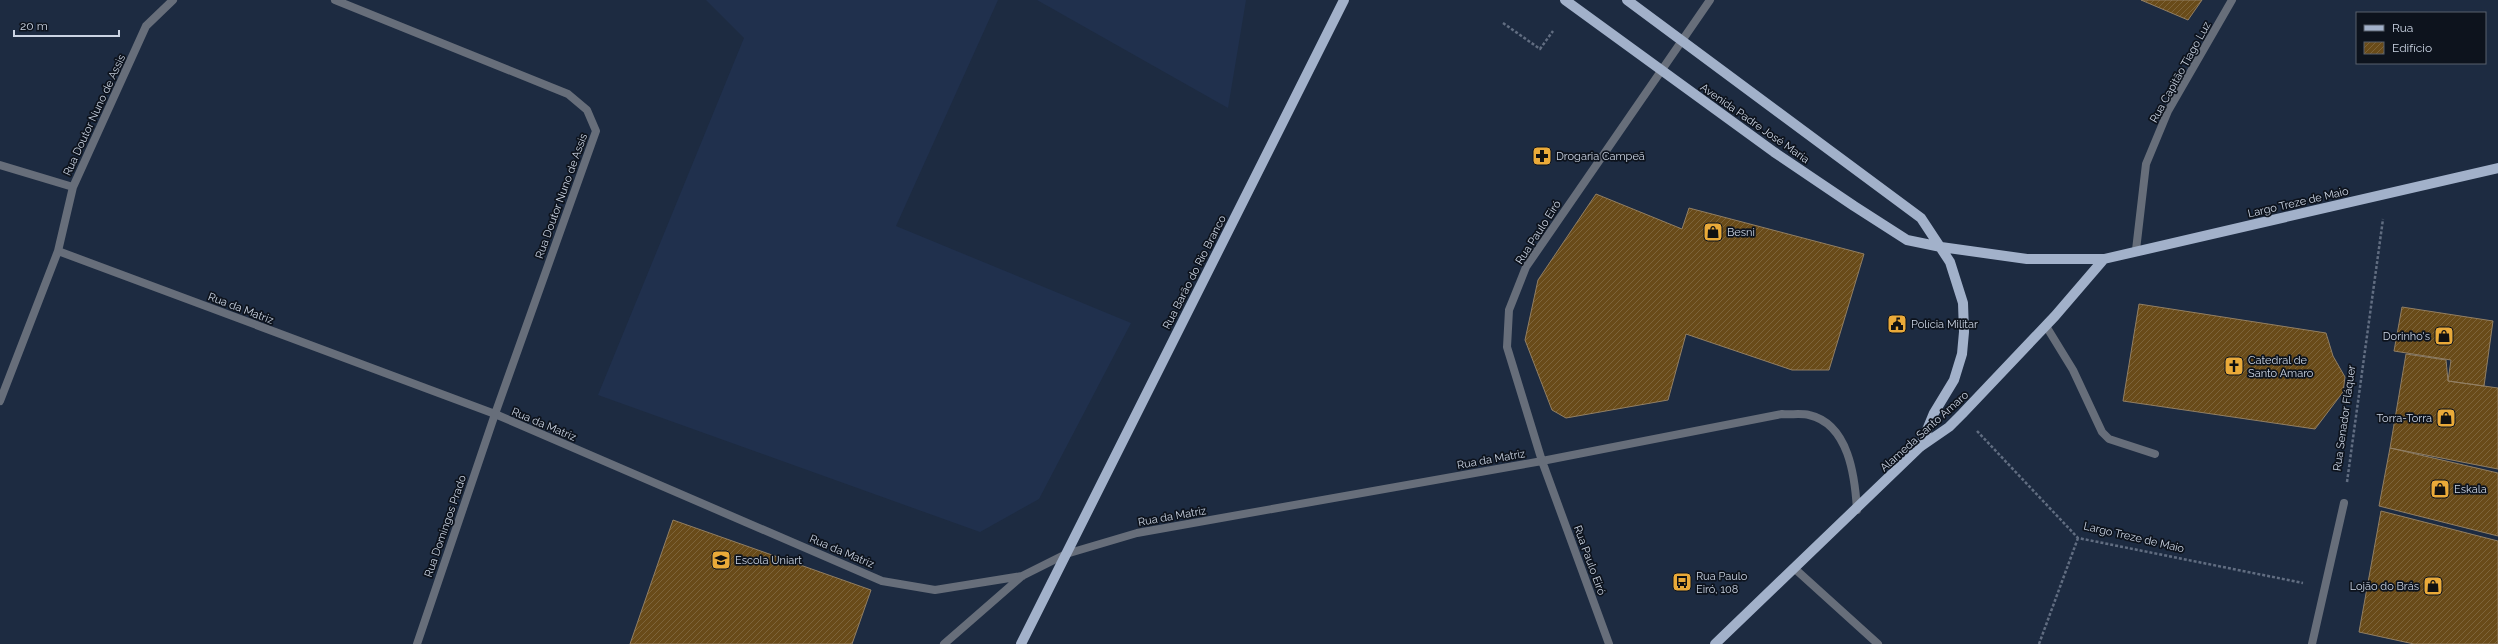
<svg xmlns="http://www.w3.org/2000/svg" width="2498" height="644" font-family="Raleway,sans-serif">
	<defs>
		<pattern id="building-hatch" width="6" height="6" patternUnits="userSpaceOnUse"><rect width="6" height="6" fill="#694b19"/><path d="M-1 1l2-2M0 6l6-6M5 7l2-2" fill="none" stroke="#7d643a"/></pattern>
	</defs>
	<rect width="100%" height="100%" fill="#1d2b41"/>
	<path fill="#20304d" d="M 706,0 L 998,0 L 896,226 L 1131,323 L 1039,499 L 980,532 L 598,395 L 744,38 Z
		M 1037,0 L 1246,0 L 1228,108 Z"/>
	<path fill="url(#building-hatch)" stroke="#927f63" d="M 2141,0 L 2202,0 L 2188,20 Z
		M 1596,194 L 1682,229 L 1689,208 L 1864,254 L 1829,370 L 1792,370 L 1686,334 L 1668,400 L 1566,418 L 1552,410 L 1525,340 L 1538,280 Z
		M 2139,304 L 2326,333 L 2333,356 L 2345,377 L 2343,392 L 2315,429 L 2123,401 Z
		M 2402,307 L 2493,321 L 2484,386 L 2448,381 L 2451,360 L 2394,351 Z
		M 2406,354 L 2446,360 L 2448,381 L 2498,388 L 2498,469 L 2390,448 Z
		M 2390,448 L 2498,473 L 2498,536 L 2379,506 Z
		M 2381,511 L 2498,541 L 2498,644 L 2414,644 L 2359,632 Z
		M 673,520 L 871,590 L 852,644 L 630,644 Z"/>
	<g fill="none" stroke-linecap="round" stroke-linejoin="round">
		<path stroke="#616d81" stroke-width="2.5" stroke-dasharray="3 2" stroke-linecap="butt" d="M 1503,23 L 1540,49 L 1553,31
			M 1977,431 L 2078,538 L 2303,583
			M 2347,482 L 2383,219
			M 2039,644 L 2078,538"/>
		<path stroke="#676e7a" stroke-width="8" d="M 2046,326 L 2073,370 L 2102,432 L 2109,439 L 2155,454"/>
		<path stroke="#676e7a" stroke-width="8" d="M 2136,250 L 2146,164 L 2168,111 L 2232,0"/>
		<path stroke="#676e7a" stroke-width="8" d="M 335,0 L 568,94 L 587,110 L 596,131 L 495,414 L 417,644
			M 0,165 L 73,187
			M 58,251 L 495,414 L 882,581 L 935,590 L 1022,576
			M 0,401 L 58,251 L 73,187 L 146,26 L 173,0
			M 1794,568 L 1878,644
			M 944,644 L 1022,576 L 1066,554 L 1137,533 L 1542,461 L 1782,414 C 1790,415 1801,413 1809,415 C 1849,424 1855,477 1857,510
			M 1609,644 L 1542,461 L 1507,347 L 1509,310 L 1526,267 L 1710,0
			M 2312,644 L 2344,503"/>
		<path stroke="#a2b1ca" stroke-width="10" d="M 1565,0 L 1774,152 L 1854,206 L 1907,240 L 1941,247 L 2027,259 L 2104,259 L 2498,168
			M 1627,0 L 1921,218 L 1950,262 L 1963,303 L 1964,332 L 1962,354 L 1954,380 L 1934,413 L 1920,447
			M 1021,644 L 1344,0
			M 1715,644 L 1920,447 L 1949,427 L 1962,414 L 2055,316 L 2104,259"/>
	</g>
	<defs>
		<symbol id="pharmacy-square" viewBox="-11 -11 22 22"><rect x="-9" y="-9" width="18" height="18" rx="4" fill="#eaaa39" stroke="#0d131d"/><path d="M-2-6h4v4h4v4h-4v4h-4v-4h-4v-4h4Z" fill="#111"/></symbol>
		<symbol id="shop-square" viewBox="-11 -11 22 22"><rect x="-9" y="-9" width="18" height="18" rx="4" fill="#eaaa39" stroke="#0d131d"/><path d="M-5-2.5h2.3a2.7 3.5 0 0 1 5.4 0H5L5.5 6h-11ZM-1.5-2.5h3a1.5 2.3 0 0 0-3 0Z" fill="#111"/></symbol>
		<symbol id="civic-square" viewBox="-11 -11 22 22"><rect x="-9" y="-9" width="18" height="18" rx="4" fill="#eaaa39" stroke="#0d131d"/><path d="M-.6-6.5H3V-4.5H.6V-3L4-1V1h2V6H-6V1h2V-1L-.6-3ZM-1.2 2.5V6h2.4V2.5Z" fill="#111"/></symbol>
		<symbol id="church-square" viewBox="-11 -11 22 22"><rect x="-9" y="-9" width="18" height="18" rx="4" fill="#eaaa39" stroke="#0d131d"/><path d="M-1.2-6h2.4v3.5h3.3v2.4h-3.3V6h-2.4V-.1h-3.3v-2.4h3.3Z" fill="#111"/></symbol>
		<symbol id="school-square" viewBox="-11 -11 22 22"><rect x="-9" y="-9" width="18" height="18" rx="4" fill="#eaaa39" stroke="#0d131d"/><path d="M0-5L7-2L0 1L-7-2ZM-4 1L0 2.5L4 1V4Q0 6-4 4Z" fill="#111"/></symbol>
		<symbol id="bus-square" viewBox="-11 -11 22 22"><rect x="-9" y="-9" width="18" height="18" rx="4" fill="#eaaa39" stroke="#0d131d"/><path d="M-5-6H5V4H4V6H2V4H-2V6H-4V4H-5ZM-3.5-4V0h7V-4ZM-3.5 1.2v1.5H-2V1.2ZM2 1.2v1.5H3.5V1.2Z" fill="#111"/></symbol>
	</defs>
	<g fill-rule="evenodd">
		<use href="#pharmacy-square" x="1531" y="145" width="22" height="22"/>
		<use href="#shop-square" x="1702" y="221" width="22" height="22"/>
		<use href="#civic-square" x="1886" y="313" width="22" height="22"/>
		<use href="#shop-square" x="2433" y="325" width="22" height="22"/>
		<use href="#church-square" x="2223" y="355" width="22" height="22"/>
		<use href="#shop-square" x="2435" y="407" width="22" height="22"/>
		<use href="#shop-square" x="2429" y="478" width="22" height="22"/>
		<use href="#school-square" x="710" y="549" width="22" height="22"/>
		<use href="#bus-square" x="1671" y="571" width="22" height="22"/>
		<use href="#shop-square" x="2422" y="575" width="22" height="22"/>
	</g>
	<g text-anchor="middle" stroke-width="3.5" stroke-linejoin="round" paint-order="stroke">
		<g font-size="11" fill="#cbd4e3" stroke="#0d131d">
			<text transform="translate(2180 72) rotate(-61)" y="4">Rua Capitão Tiago Luz</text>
			<text transform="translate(94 115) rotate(-65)" y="4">Rua Doutor Nuno de Assis</text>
			<text transform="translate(1755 123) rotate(35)" y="4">Avenida Padre José Maria</text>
			<text transform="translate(561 196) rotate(-70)" y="4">Rua Doutor Nuno de Assis</text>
			<text transform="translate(2298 202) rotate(-13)" y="4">Largo Treze de Maio</text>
			<text transform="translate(1538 232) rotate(-57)" y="4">Rua Paulo Eiró</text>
			<text transform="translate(1194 272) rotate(-63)" y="4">Rua Barão do Rio Branco</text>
			<text transform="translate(241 308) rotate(21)" y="4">Rua da Matriz</text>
			<text transform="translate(2344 418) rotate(-82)" y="4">Rua Senador Fláquer</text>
			<text transform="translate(544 424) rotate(23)" y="4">Rua da Matriz</text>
			<text transform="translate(1924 431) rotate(-42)" y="4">Alameda Santo Amaro</text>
			<text transform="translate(1491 459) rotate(-10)" y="4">Rua da Matriz</text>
			<text transform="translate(1172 516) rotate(-10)" y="4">Rua da Matriz</text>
			<text transform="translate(445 526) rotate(-71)" y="4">Rua Domingos Prado</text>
			<text transform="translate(2134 537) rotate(13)" y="4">Largo Treze de Maio</text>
			<text transform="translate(842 551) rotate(23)" y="4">Rua da Matriz</text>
			<text transform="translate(1590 560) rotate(70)" y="4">Rua Paulo Eiró</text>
		</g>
		<g font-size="11" fill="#cbd4e3" stroke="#0d131d" text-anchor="start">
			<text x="1556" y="160">Drogaria Campeã</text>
			<text x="1727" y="236">Besni</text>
			<text x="1911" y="328">Polícia Militar</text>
			<text x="2430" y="340" text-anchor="end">Dorinho's</text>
			<text x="2248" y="364">Catedral de<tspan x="2248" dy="13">Santo Amaro</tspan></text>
			<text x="2432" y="422" text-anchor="end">Torra-Torra</text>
			<text x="2454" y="493">Eskala</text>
			<text x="735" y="564">Escola Uniart</text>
			<text x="1696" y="580">Rua Paulo<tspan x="1696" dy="13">Eiró, 108</tspan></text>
			<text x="2419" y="590" text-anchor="end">Lojão do Brás</text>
		</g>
	</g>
	<rect x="2356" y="12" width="130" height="52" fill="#0d131d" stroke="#59606c"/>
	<rect x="2364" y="25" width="20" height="6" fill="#a2b1ca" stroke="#59606c"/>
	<text x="2392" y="32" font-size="12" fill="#cbd4e3">Rua</text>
	<rect x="2364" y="42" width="20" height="12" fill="url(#building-hatch)" stroke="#59606c"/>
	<text x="2392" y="52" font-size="12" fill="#cbd4e3">Edifício</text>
	<path d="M14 30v6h105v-6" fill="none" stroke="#cbd4e3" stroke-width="2"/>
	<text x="20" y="30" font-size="12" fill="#cbd4e3" stroke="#0d131d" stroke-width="3" paint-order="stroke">20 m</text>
</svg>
